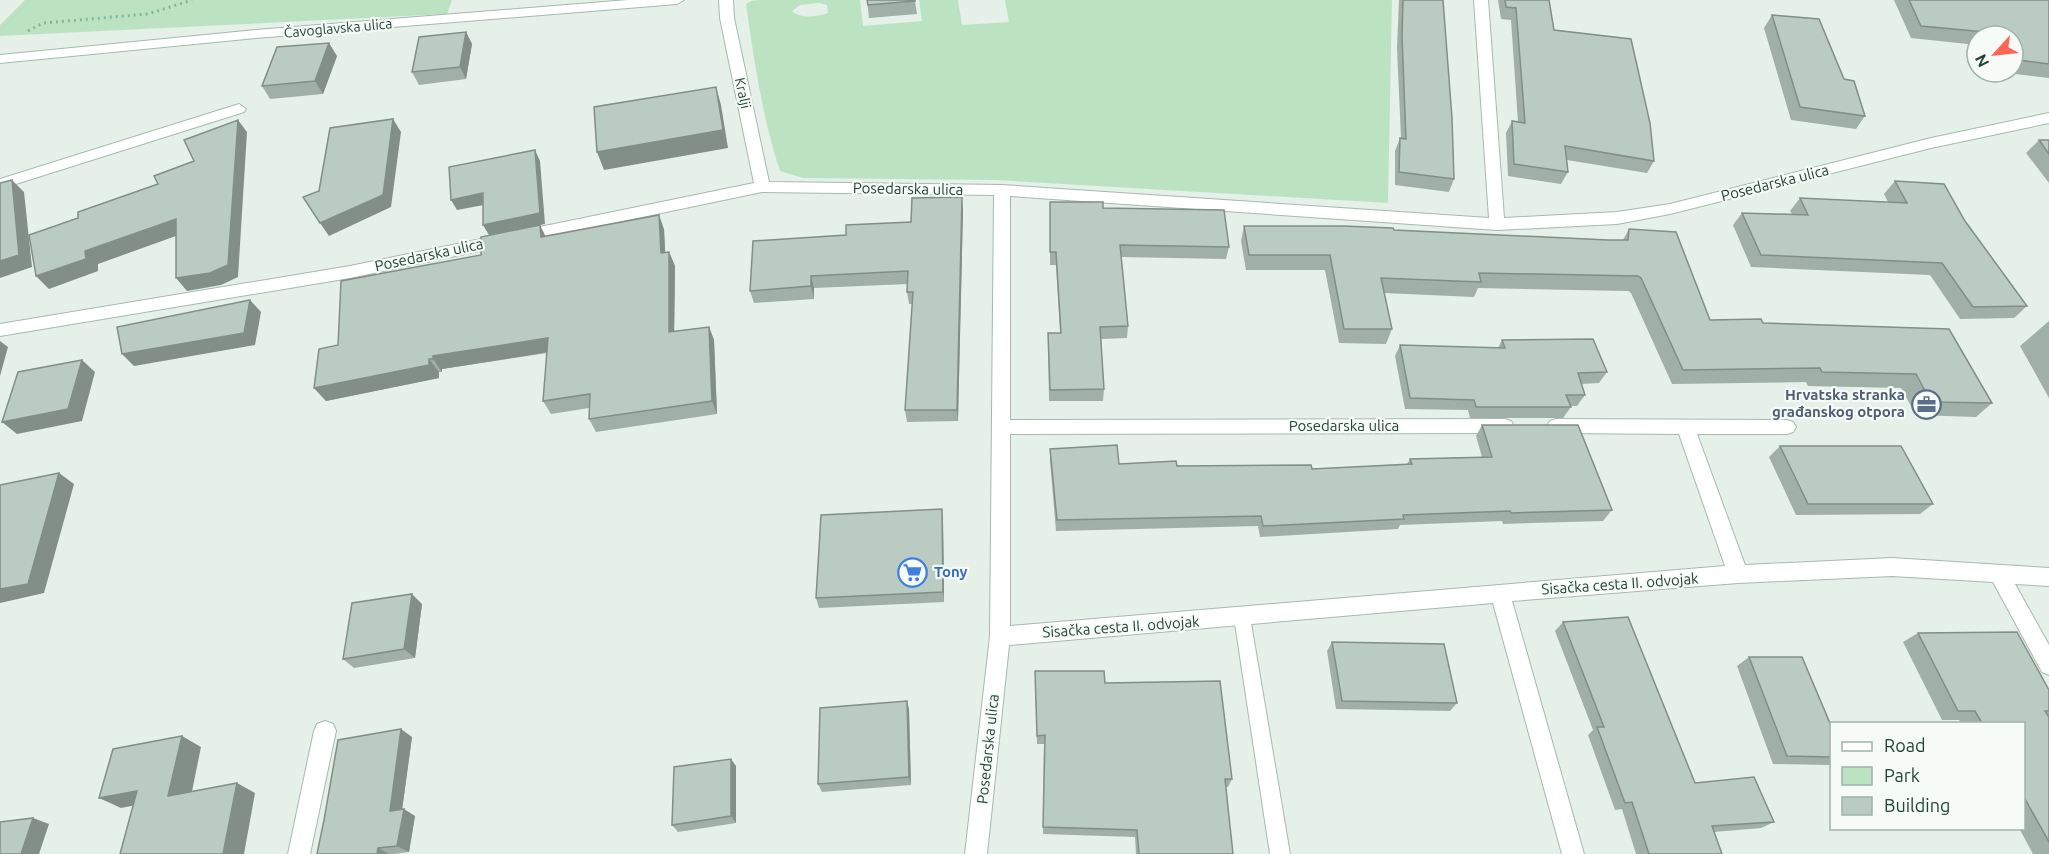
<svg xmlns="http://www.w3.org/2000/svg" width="2049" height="854" font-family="Ubuntu,sans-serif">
	<rect width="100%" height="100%" fill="#e5f0e9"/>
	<path fill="#bce3c1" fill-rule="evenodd" d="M 25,0 L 452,0 L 447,14 L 0,36 L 0,25 Z
		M 759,0 L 860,0 L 863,26 L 922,21 L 919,0 L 958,0 L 962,25 L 1009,22 L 1005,0 L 1392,0 L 1388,203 L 996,180 L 803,178 L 780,171 C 762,116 754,61 746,4 L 751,1 ZM 819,3 L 827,5 L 828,13 C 816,17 801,19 792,11 L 800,5 Z"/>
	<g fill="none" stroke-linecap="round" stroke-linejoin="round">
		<defs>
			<path id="service" d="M 1242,609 L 1248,612 L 1250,617 L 1290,854 L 1270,854 L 1234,617 L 1236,612 Z"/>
			<path id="minor" d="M 628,0 L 684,0 L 677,4 L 256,38 L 0,63 L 0,55 L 256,30 Z
				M 719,0 L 733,0 L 734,18 L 769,182 L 1002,185 L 1489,218 L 1474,0 L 1488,0 L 1504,218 L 1617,212 L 1670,204 L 1931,138 L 2049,113 L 2049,123 L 1931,148 L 1670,214 L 1617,224 L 1497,230 L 1010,196 L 1010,420 L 1505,419 L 1511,421 L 1514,426 L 1511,431 L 1505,433 L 1010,434 L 1010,626 L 1725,566 L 1679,434 L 1556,433 L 1550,431 L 1547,426 L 1550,421 L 1556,419 L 1787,420 L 1793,422 L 1796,427 L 1793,432 L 1787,434 L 1697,434 L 1745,565 L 1892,558 L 2049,568 L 2049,586 L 2015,584 L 2049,645 L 2049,675 L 2042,672 L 1993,582 L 1892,576 L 1738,583 L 1512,601 L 1584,854 L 1562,854 L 1493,603 L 1009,645 L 987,854 L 965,854 L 990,636 L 994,195 L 762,192 L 350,278 L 0,336 L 0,324 L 350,266 L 754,183 L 720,18 Z
				M 239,104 L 246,109 L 244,112 L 0,189 L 0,179 Z
				M 325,721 L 333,724 L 336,731 L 310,854 L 288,854 L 314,731 L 317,724 Z"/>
		</defs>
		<use href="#service" stroke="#a6b9b0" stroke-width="2"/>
		<use href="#minor" stroke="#a6b9b0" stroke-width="2"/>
		<path stroke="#82b79f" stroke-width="3" stroke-dasharray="2 4" stroke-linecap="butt" d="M 28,31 L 43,23 L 148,14 L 192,0"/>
		<use href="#service" fill="#fff" fill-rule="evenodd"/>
		<use href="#minor" fill="#fff" fill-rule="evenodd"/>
	</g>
	<path fill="#a0afa7" d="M 867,0 L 915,1 L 917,14 L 869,18 Z
		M 1399,0 L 1443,0 L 1454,179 L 1449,192 L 1395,185 L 1395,151 L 1400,138 L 1401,138 L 1397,48 Z
		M 1498,0 L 1549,0 L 1554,30 L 1654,161 L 1647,173 L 1567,160 L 1568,172 L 1561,184 L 1508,176 L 1506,133 L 1512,121 L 1518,122 L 1511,20 L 1501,19 Z
		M 1894,0 L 2049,0 L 2049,78 L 2007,73 L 2006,72 L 2013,72 L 2013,36 L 1977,36 L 1977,45 L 1911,38 Z
		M 1772,15 L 1844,79 L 1865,116 L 1856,129 L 1791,120 L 1764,28 Z
		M 466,32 L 472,44 L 466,79 L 419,85 L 412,72 Z
		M 337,56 L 323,94 L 270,99 L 262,86 Z
		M 2039,140 L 2049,140 L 2049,183 L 2026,153 Z
		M 1895,181 L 1965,221 L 2027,306 L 2014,318 L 1960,319 L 1930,275 L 1751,267 L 1733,225 L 1742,213 L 1792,214 L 1790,211 L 1800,198 L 1888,202 L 1884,194 Z
		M 1050,202 L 1103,208 L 1229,247 L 1226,259 L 1121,257 L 1128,326 L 1127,338 L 1101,339 L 1104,389 L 1103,401 L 1049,401 L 1048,333 L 1060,333 L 1056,265 L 1050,265 Z
		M 963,210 L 958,421 L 907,422 L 905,410 L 912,304 L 909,304 L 907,292 L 908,284 L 814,288 L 814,299 L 754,303 L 750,291 L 846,235 Z
		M 1244,226 L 1394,230 L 1608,240 L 1623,240 L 1629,229 L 1710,320 L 1763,323 L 1949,329 L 1992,403 L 1976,417 L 1916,415 L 1901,388 L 1808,386 L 1806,382 L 1672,384 L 1631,293 L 1628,291 L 1478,288 L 1474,297 L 1384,293 L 1392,329 L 1386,344 L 1339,343 L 1325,270 L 1246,270 L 1241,241 Z
		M 664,229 L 665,253 L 669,252 L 675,266 L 674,331 L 709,327 L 714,340 L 717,414 L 596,432 L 589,419 L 589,408 L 551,414 L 543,401 L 547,353 L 442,369 L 442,372 L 439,372 L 439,378 L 326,401 L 314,388 L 338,345 L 481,255 L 545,236 Z
		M 2049,321 L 2049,398 L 2020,346 Z
		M 1502,340 L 1607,372 L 1599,383 L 1581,384 L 1585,395 L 1577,406 L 1570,406 L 1571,407 L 1563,418 L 1470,418 L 1468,410 L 1405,409 L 1395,356 L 1400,345 L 1498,348 Z
		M 1482,425 L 1612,510 L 1603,521 L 1503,524 L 1502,521 L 1400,525 L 1398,529 L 1260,537 L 1258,526 L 1056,531 L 1050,460 L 1050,449 L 1119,464 L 1312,469 L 1407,464 L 1410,459 L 1482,457 L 1476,436 Z
		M 1780,446 L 1933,504 L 1920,514 L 1796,515 L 1769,457 Z
		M 943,520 L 944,602 L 819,608 L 816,598 Z
		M 422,604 L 415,658 L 354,668 L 343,659 Z
		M 1563,622 L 1695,783 L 1774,822 L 1761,828 L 1714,832 L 1722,854 L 1636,854 L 1622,809 L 1615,810 L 1588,735 L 1593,730 L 1555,631 Z
		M 1918,633 L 2049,690 L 2049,854 L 2033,854 L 2019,828 L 2024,828 L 2024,723 L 1961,723 L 1959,720 L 1942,720 L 1903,642 Z
		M 1332,642 L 1457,703 L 1450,711 L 1336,709 L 1327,651 Z
		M 1749,657 L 1832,728 L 1832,764 L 1829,765 L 1773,764 L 1737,666 Z
		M 1035,680 L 1105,683 L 1232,779 L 1228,787 L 1226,787 L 1233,854 L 1136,854 L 1135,837 L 1043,834 L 1044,744 L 1037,744 Z
		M 907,701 L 909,710 L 911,785 L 822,792 L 818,784 Z
		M 412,737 L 402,809 L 415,816 L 409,852 L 394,854 L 317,854 Z
		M 736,766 L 736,823 L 678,832 L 672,825 Z"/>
	<path fill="#828e88" d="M 466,32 L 472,44 L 466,79 L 460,67 Z
		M 329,43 L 337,56 L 323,94 L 315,81 Z
		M 716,87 L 721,105 L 728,148 L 604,170 L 597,152 Z
		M 393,119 L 401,132 L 391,207 L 329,236 L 320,223 Z
		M 238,120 L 247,132 L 238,277 L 221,285 L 187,291 L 176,278 Z
		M 535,150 L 540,161 L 545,224 L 489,235 L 483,225 Z
		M 12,180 L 24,192 L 32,267 L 0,278 L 0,261 Z
		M 483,193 L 489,204 L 457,210 L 451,200 Z
		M 962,197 L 963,210 L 958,421 L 957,410 Z
		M 659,215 L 664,229 L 666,267 L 661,253 Z
		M 176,219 L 187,232 L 98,264 L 98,271 L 49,289 L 36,276 L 85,251 Z
		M 540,225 L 547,239 L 541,237 Z
		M 669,252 L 675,266 L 674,346 L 669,332 Z
		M 811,276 L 814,288 L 814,299 L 811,286 Z
		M 250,300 L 261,312 L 255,345 L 134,366 L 122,354 Z
		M 709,327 L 714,340 L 717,414 L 712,401 Z
		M 548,338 L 555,351 L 442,369 L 442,372 L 433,359 L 433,356 Z
		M 0,341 L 8,347 L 0,376 Z
		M 429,359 L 439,372 L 439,378 L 326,401 L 314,388 Z
		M 82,360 L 95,372 L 82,421 L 17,434 L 2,422 Z
		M 59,473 L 74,484 L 44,593 L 0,603 L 0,589 Z
		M 942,509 L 943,520 L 944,602 L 943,592 Z
		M 412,594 L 422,604 L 415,658 L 404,649 Z
		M 907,701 L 909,710 L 911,785 L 909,777 Z
		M 401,729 L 412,737 L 401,818 L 390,811 Z
		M 182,736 L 201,747 L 189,806 L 168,796 Z
		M 731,759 L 736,766 L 736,823 L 731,816 Z
		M 237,783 L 255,793 L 244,854 L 223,854 Z
		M 137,791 L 157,801 L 121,808 L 99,798 Z
		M 404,809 L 415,816 L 409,852 L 397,846 Z
		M 33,818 L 49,824 L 39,854 L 21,854 Z
		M 378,848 L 389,854 L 377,854 Z"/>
	<path fill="#bacbc2" stroke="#828e88" stroke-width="1.5" d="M 867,0 L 915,0 L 915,1 L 868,5 Z
		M 1403,0 L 1443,0 L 1452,118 L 1454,179 L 1399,172 L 1400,138 L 1406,139 L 1402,36 Z
		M 1505,0 L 1549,0 L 1554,30 L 1631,39 L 1650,123 L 1654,161 L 1565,146 L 1568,172 L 1514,164 L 1512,121 L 1525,123 L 1516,8 L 1506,7 Z
		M 1909,0 L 2049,0 L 2049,64 L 2018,60 L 2013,52 L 2013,36 L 1997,36 L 1996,33 L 1921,26 Z
		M 1772,15 L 1819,19 L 1844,79 L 1854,81 L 1865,116 L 1800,107 Z
		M 466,32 L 460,67 L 412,72 L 419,37 Z
		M 329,43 L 315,81 L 262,86 L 277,47 Z
		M 716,87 L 723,130 L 597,152 L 594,107 Z
		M 393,119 L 383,195 L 320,223 L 303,197 L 319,191 L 330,128 Z
		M 238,120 L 228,265 L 210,273 L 176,278 L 176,219 L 85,251 L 86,259 L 36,276 L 29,235 L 78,218 L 78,212 L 158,184 L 154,176 L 194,161 L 184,140 Z
		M 2039,140 L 2049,140 L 2049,154 Z
		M 535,150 L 540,213 L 483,225 L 483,193 L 451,200 L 449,167 Z
		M 12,180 L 19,255 L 0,261 L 0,183 Z
		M 1895,181 L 1944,184 L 1965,221 L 2027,306 L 1973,307 L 1942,263 L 1761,255 L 1742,213 L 1808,215 L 1800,198 L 1907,203 Z
		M 962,197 L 957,410 L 905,410 L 913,292 L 907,292 L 908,271 L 811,276 L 811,286 L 750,291 L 753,241 L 846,235 L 846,225 L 911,222 L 912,198 Z
		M 1050,202 L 1103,202 L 1103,208 L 1224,210 L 1229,247 L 1120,245 L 1128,326 L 1100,327 L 1104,389 L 1050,390 L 1048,333 L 1061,333 L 1056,252 L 1050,252 Z
		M 659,215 L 661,253 L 669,252 L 669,332 L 709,327 L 712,401 L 589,419 L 590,394 L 543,401 L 548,338 L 433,356 L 433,359 L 429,359 L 429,365 L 314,388 L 319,349 L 338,345 L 341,281 L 481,255 L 481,237 L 540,225 L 541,237 Z
		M 1244,226 L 1343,226 L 1393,228 L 1394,230 L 1608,240 L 1628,240 L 1629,229 L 1676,232 L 1710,320 L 1761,319 L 1763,323 L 1949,329 L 1992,403 L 1931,402 L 1916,374 L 1822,372 L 1820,368 L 1683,370 L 1641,278 L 1638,276 L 1479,273 L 1481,282 L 1381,278 L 1392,329 L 1344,329 L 1330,255 L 1249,255 Z
		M 250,300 L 244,333 L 122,354 L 117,327 Z
		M 1593,339 L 1607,372 L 1578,373 L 1585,395 L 1566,395 L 1571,407 L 1476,407 L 1474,400 L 1410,398 L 1400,345 L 1505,348 L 1502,340 Z
		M 82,360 L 68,409 L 2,422 L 18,372 Z
		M 1482,425 L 1578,425 L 1612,510 L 1511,513 L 1510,511 L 1403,515 L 1404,519 L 1263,526 L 1261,516 L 1057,520 L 1050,449 L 1117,445 L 1119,464 L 1176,461 L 1177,466 L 1311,465 L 1312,469 L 1412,464 L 1410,459 L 1492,457 Z
		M 1780,446 L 1901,446 L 1933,504 L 1808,504 Z
		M 59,473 L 28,584 L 0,589 L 0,485 Z
		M 942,509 L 943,592 L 816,598 L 821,515 Z
		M 412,594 L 404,649 L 343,659 L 352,603 Z
		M 1628,617 L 1695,783 L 1754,777 L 1774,822 L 1712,826 L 1722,854 L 1649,854 L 1632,802 L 1625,803 L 1597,727 L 1604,727 L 1563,622 Z
		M 2017,632 L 2049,690 L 2049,711 L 2045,711 L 2049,717 L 2049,842 L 2024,797 L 2024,723 L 1982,723 L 1975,711 L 1958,711 L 1918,633 Z
		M 1332,642 L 1444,644 L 1457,703 L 1342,701 Z
		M 1749,657 L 1802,657 L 1832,728 L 1832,757 L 1787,756 Z
		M 1035,671 L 1104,671 L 1105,683 L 1220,681 L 1232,779 L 1225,779 L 1233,854 L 1139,854 L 1137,830 L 1043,827 L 1045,735 L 1037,736 Z
		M 907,701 L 909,777 L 818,784 L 820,708 Z
		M 401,729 L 390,811 L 404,809 L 397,846 L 378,848 L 377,854 L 317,854 L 324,820 L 338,740 Z
		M 182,736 L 168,796 L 237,783 L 223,854 L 120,854 L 137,791 L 99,798 L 113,749 Z
		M 731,759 L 731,816 L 672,825 L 674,767 Z
		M 33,818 L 21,854 L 0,854 L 0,822 Z"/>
	<defs>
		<symbol id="office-ring" viewBox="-11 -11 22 22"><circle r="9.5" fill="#f6fbf8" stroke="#5c6f8a" stroke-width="1.5"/><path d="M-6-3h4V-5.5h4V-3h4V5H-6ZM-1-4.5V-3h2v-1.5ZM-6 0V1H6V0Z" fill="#5c6f8a"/></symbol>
		<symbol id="supermarket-ring" viewBox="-11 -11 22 22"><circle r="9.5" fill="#f6fbf8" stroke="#3f7fe0" stroke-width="1.5"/><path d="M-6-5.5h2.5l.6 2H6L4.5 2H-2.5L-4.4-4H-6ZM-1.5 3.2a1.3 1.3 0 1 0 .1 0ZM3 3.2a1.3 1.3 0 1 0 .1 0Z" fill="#3f7fe0"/></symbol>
	</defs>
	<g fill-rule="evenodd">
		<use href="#office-ring" x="1910" y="388" width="33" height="33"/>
		<use href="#supermarket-ring" x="896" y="556" width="33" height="33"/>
	</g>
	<g text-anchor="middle" stroke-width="4.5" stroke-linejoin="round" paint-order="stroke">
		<g font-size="14" fill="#214436" stroke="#f6fbf8">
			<text transform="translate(338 28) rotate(-5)" y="5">Čavoglavska ulica</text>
			<text transform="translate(743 93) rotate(78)" y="5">Kralji</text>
		</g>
		<g font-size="15" fill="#214436" stroke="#f6fbf8">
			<text transform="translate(1775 183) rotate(-14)" y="5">Posedarska ulica</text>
			<text transform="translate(908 189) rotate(1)" y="5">Posedarska ulica</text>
			<text transform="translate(429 255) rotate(-12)" y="5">Posedarska ulica</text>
			<text x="1344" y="431">Posedarska ulica</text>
			<text transform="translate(1620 584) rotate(-4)" y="5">Sisačka cesta II. odvojak</text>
			<text transform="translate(1121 627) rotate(-4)" y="5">Sisačka cesta II. odvojak</text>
			<text transform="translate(988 749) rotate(-84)" y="5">Posedarska ulica</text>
		</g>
		<g font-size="15" font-weight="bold" fill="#4e5e75" stroke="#f6fbf8" text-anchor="end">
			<text x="1905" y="400">Hrvatska stranka<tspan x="1905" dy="17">građanskog otpora</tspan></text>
		</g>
		<g font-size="15" font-weight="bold" fill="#366cbe" stroke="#f6fbf8" text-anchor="start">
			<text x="934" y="577">Tony</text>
		</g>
	</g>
	<rect x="1830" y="722" width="195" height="108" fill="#f6fbf8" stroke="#a1b2aa" stroke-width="1.5"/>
	<rect x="1842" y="742" width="30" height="9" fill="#ffffff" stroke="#a1b2aa" stroke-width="1.5"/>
	<text x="1884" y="752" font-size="18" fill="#214436">Road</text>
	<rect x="1842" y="767" width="30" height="18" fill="#bce3c1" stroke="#a1b2aa" stroke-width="1.5"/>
	<text x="1884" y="782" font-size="18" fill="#214436">Park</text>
	<rect x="1842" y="797" width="30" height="18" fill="#bacbc2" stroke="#a1b2aa" stroke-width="1.5"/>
	<text x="1884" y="812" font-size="18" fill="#214436">Building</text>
	<g transform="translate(1995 54) rotate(243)"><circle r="28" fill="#f6fbf8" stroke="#a1b2aa" stroke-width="1.5"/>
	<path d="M0-4.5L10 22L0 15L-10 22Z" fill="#ff6554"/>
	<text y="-9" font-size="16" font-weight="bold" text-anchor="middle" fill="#214436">N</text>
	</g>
</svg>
